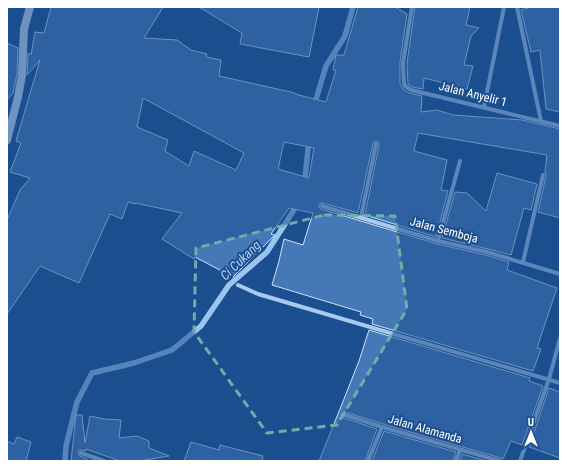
<svg xmlns="http://www.w3.org/2000/svg" width="567" height="468" font-family="'Roboto Condensed',sans-serif">
	<rect width="100%" height="100%" fill="#1b4f8f"/>
	<g fill="none" stroke-linecap="round" stroke-linejoin="round">
		<path stroke="#9cc4f0" stroke-width="5.5" d="M 314,106 L 326,66 L 345,36 L 353,7
			M 303,183 L 305,178 L 309,140
			M 65,461 L 66,446 L 77,402 L 92,373 L 134,363 L 172,350 L 201,326 L 229,285 L 267,252 L 294,210 L 297,203"/>
	</g>
	<path fill="#4478b7" stroke="#cfe3fa" fill-rule="evenodd" d="M 51,7 L 163,7 L 144,38 L 177,40 L 191,50 L 207,54 L 206,57 L 221,60 L 219,76 L 295,93 L 295,94 L 326,102 L 336,70 L 333,70 L 336,55 L 344,55 L 358,7 L 395,7 L 407,14 L 400,62 L 400,84 L 403,89 L 409,93 L 422,96 L 421,112 L 437,110 L 453,115 L 522,120 L 560,129 L 560,218 L 538,212 L 546,176 L 546,174 L 545,172 L 547,155 L 418,133 L 414,151 L 447,160 L 441,190 L 448,191 L 436,237 L 365,215 L 379,145 L 379,143 L 377,141 L 375,141 L 373,143 L 358,213 L 323,203 L 319,204 L 319,207 L 321,209 L 437,244 L 486,255 L 509,262 L 507,270 L 557,288 L 537,348 L 541,349 L 533,371 L 372,324 L 373,319 L 360,315 L 361,312 L 272,285 L 279,261 L 284,239 L 303,245 L 313,213 L 289,208 L 271,234 L 275,235 L 233,277 L 195,257 L 194,259 L 162,239 L 182,213 L 135,203 L 135,204 L 128,202 L 122,219 L 110,214 L 79,283 L 40,266 L 7,314 L 7,220 L 20,190 L 30,178 L 10,172 L 21,143 L 16,141 L 40,60 L 27,75 L 28,53 L 31,55 L 35,32 L 44,33 ZM 143,98 L 244,153 L 236,170 L 194,151 L 189,166 L 165,151 L 168,140 L 137,127 ZM 284,142 L 314,148 L 309,178 L 278,169 Z
		M 199,7 L 319,7 L 309,57 L 240,44 L 242,33 Z
		M 415,7 L 470,7 L 466,25 L 479,28 L 471,36 L 464,65 L 473,66 L 467,89 L 424,78 L 423,89 L 412,87 L 408,84 L 407,63 Z
		M 532,7 L 560,7 L 560,112 L 546,109 L 540,50 L 531,52 L 521,10 Z
		M 7,43 L 18,48 L 17,74 L 13,93 L 7,100 Z
		M 497,173 L 537,184 L 531,210 L 524,208 L 511,255 L 488,249 L 442,238 L 455,192 L 467,193 L 486,211 Z
		M 369,330 L 530,378 L 529,381 L 543,386 L 522,445 L 511,441 L 503,459 L 501,458 L 383,424 L 345,412 L 342,414 L 342,417 L 344,418 L 377,429 L 365,461 L 319,461 L 342,404 L 359,361 Z
		M 549,388 L 560,392 L 560,458 L 529,447 Z
		M 76,415 L 82,415 L 85,443 L 90,416 L 104,419 L 121,420 L 119,438 L 137,436 L 149,441 L 149,448 L 169,456 L 139,461 L 120,461 L 86,449 L 86,451 L 82,450 L 79,450 L 78,453 L 80,456 L 87,459 L 87,461 L 71,461 Z
		M 384,431 L 456,452 L 453,461 L 372,461 Z
		M 17,437 L 31,442 L 26,461 L 7,461 L 7,441 L 14,444 Z
		M 191,442 L 219,450 L 220,445 L 263,456 L 262,461 L 184,461 Z
		M 462,454 L 487,461 L 460,461 Z"/>
	<g fill="none" stroke-linecap="round" stroke-linejoin="round">
		<path stroke="#a9c9ee" stroke-width="4" d="M 412,7 L 403,63 L 404,84 L 405,86 L 411,90 L 560,126
			M 517,7 L 541,121
			M 484,107 L 504,7
			M 322,206 L 438,241 L 487,252 L 560,274
			M 361,217 L 376,144
			M 438,241 L 460,161
			M 523,262 L 543,175
			M 238,285 L 258,294 L 560,383
			M 345,415 L 382,427 L 500,461
			M 81,453 L 104,461
			M 368,461 L 382,427
			M 456,461 L 460,450
			M 520,461 L 549,379 L 560,338"/>
		<path stroke="#d6e6fa" stroke-width="8" d="M 7,140 L 18,97 L 22,75 L 24,29 L 30,7"/>
	</g>
	<path d="M0 0H567V468H0ZM 324,215 L 395,216 L 407,309 L 337,425 L 267,433 L 194,332 L 196,248 Z" fill="#1b4f8f" fill-opacity=".55" fill-rule="evenodd"/>
	<path fill="none" stroke="#6fada8" stroke-width="3" stroke-dasharray="8 5" stroke-linejoin="round" d="M 324,215 L 395,216 L 407,309 L 337,425 L 267,433 L 194,332 L 196,248 Z"/>
	<g text-anchor="middle" stroke-width="4" stroke-linejoin="round" paint-order="stroke">
		<g font-size="12" fill="#fff" stroke="#1b4f8f">
			<text transform="translate(473 94) rotate(14)" y="4">Jalan Anyelir 1</text>
			<text transform="translate(444 230) rotate(15)" y="4">Jalan Semboja</text>
			<text transform="translate(425 429) rotate(16)" y="4">Jalan Alamanda</text>
		</g>
		<g font-size="13" font-style="italic" fill="#b5d3f5" stroke="#1b4f8f">
			<text transform="translate(240 260) rotate(-44)" y="5">Ci Cukang</text>
		</g>
	</g>
	<rect width="567" height="468" fill="none" stroke="#ffffff" stroke-width="16"/>
	<g transform="translate(531 432)" stroke="#1b4f8f" stroke-width="3" paint-order="stroke">
	<path d="M0-3L7 15L0 10L-7 15Z" fill="#ffffff"/>
	<text y="-6" font-size="11" font-weight="bold" text-anchor="middle" fill="#ffffff">U</text>
	</g>
</svg>
